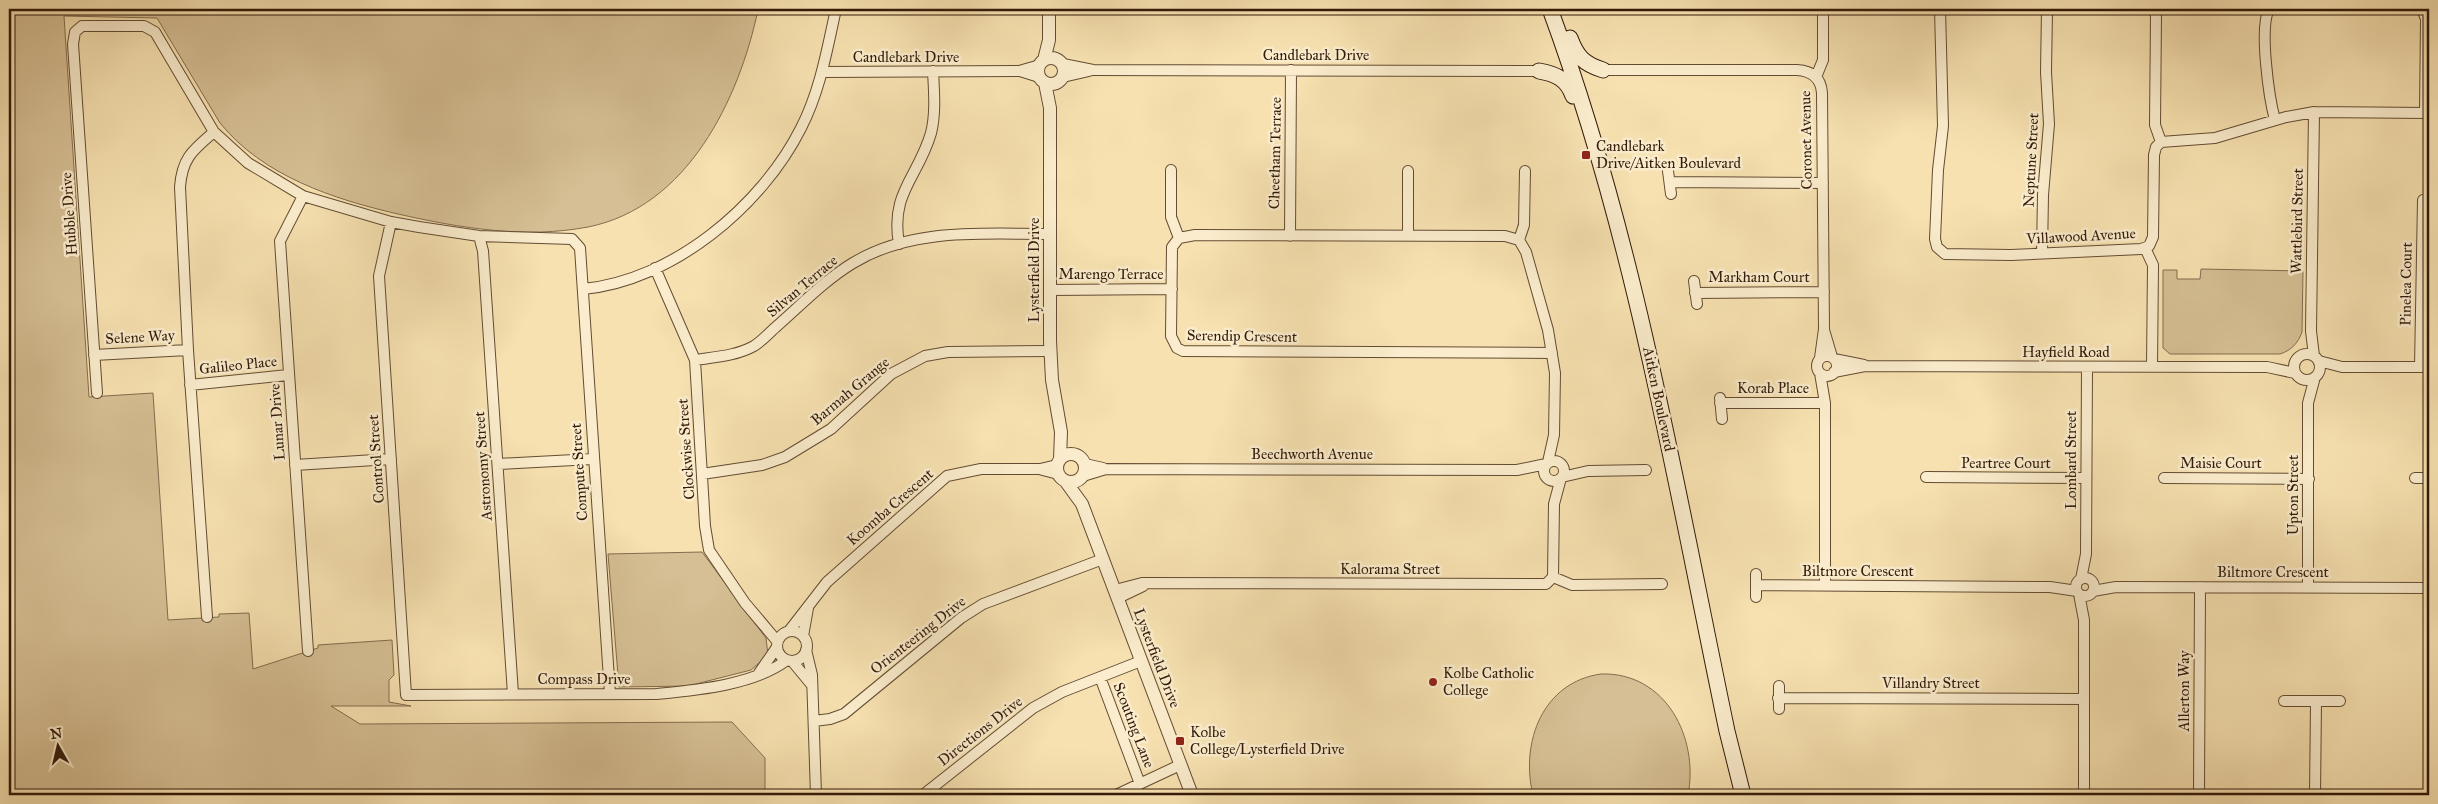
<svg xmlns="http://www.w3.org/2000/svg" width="2438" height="804" font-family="'IM FELL Great Primer',serif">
	<rect width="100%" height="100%" fill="#f7e1b0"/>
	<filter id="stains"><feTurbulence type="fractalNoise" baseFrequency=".004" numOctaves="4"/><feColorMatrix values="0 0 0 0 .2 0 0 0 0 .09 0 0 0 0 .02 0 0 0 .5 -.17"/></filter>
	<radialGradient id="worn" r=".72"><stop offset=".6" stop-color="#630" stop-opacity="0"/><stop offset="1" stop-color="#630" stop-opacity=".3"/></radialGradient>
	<path fill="#d6bf94" stroke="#846c4e" d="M 9,9 L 824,9 L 758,10 C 739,99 688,207 588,227 C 525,239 460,228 398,214 C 333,199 263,176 220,123 L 157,18 L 64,16 L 89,397 L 153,393 L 168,620 L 219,617 L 219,614 L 249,613 L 253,669 L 318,648 L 318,645 L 392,640 L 394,675 L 389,680 L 389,702 L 411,706 L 331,706 L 360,724 L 732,722 L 765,758 L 765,795 L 9,795 Z
		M 2201,269 L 2303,271 L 2302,332 C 2298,343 2292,350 2280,354 L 2170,354 L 2163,348 L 2163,270 L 2177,270 L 2177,279 L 2200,279 Z
		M 702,552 L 766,638 L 768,655 L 751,670 L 688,686 L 619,687 L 608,554 Z
		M 1601,674 C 1666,672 1699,738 1688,795 L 1533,795 C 1520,742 1543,682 1601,674 Z"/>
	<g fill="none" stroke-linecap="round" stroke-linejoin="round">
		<defs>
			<path id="minor" d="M 1940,9 L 1943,126 L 1938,170 L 1935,239 L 1937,247 L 1945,254 L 2011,255 L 2141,249 L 2149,246 L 2153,237 L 2154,155 L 2156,147 L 2161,142 L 2215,138 L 2286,117 L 2314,112 L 2429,113
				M 2154,9 L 2156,16 L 2155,125 L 2161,142
				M 2269,9 C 2259,28 2269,98 2275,120
				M 2422,9 L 2426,19 L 2425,113
				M 1063,64 L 1093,70 L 1539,71
				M 1603,70 L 1797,70 C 1812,71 1821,78 1822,93 L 1824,329 L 1820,358
				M 1020,71 L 1039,77
				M 822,72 L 1019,71 L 1040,65
				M 1063,77 L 1089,71
				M 1816,77 L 1823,60 L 1823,9
				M 2314,112 L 2311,331 L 2314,356
				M 1171,170 L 1171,217 L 1179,238
				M 1408,171 L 1408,235
				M 1668,171 L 1671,194
				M 1670,182 L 1823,183
				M 303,196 L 280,241 L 308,651
				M 391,222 L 379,276 L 406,695 L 656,694 C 697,690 754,685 787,660
				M 479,236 L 483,251 L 513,694
				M 1290,236 L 1291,70
				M 1519,240 L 1524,225 L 1525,171
				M 899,244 C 890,192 918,178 931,133 C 936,113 934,91 933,71
				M 2145,248 L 2153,265 L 2152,367
				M 2042,253 L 2043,195 L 2049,124 L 2046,72 L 2047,9
				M 655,268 L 695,360 L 705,526 L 709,550 L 745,603 L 777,641
				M 1694,281 L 1697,304
				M 583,289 C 672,281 762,206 801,128 C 820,91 827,50 836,9
				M 1050,290 L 1172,289
				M 1695,293 L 1824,292
				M 1824,330 L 1832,357
				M2294 367a13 13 0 1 1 26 0a13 13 0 1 1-26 0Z
				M 94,355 L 188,350
				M1817 366a10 10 0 1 1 20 0a10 10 0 1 1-20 0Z
				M 1834,359 L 1864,365
				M 695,360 C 715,357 736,356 754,346 C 762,341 770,332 777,326 C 802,304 825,280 853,263 C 912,227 984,234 1050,234
				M 2319,361 L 2342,367 L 2429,367
				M 2420,367 L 2423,200
				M 1834,372 L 1865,366 L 2267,367 L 2295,373
				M 1820,373 L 1825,403 L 1825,586
				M 190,385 L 288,375
				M 97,393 L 73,44 L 75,32 L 82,26 L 144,26 L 155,32 L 214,132 L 248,163 L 303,196 L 391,222 L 419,227 L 479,236 L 572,239 L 580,248 L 610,694
				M 1720,398 L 1722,419
				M 1720,403 L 1825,403
				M1544 471a10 10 0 1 1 20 0a10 10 0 1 1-20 0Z
				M 1548,462 L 1554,435 L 1555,373 L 1548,330 L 1526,252 L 1519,240 L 1505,236 L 1195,235 L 1179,238 L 1172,247 L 1171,336 L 1177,348 L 1183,351 L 1552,353
				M 498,464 L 593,459
				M 1085,464 L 1103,468
				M 295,465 L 391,459
				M 1040,469 L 1057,465
				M 702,474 L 762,465 L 785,457 L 831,429 L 891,374 L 925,356 L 948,352 L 1051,351
				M 1083,476 L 1106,469 L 1517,470 L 1546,464
				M 1562,477 L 1588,471 L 1646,470
				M 1926,477 L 2086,478
				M 2164,478 L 2309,479
				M 2415,478 L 2429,478
				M 1756,574 L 1756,597
				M 1553,577 L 1572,585 L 1662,584
				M2076 587a9 9 0 1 1 18 0a9 9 0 1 1-18 0Z
				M 2081,579 L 2086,554 L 2087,367
				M 1756,585 L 2050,587 L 2077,591
				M 2308,587 L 2308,403 L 2315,377
				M 1115,590 L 1142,583 L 1546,584 L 1553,577 L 1554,504 L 1561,478
				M 2093,591 L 2116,587 L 2429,588
				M 2079,594 L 2084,620 L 2084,795
				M 1118,598 L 1143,586
				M 207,617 L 188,350 L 180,187 C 182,158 193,150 214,132
				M 789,631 L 827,582 L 947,476 L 981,469 L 1039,469 L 1058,474
				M777 646a15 15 0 1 1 30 0a15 15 0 1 1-30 0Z
				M 803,636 L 808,608
				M 806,650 L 812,675 L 816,795
				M 792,661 L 811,684
				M 759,673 L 777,647
				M 1100,677 L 1140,784
				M 1778,698 L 2084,699
				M 2284,701 L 2340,701
				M 1779,709 L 1779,686
				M 814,721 L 830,719 L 844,714 L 961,618 L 983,604 L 1103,559
				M 923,795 L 1033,708 L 1062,692 L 1141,661
				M 1116,795 L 1180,765
				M 2199,795 L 2200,587
				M 2315,795 L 2316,701"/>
			<path id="tertiary" d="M1038 71a13 13 0 1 1 26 0a13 13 0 1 1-26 0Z
				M 1044,60 L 1049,40 L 1049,9
				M 1045,83 L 1050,108 L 1050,341 L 1052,380 L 1061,432 L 1060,459
				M1057 468a14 14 0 1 1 28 0a14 14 0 1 1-28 0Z
				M 1066,482 L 1082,504 L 1192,795"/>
			<path id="secondary" d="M 1550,9 C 1636,242 1676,488 1727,731 L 1743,795
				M 1570,38 C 1577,57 1584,64 1603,70
				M 1539,71 C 1556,74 1567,79 1573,96"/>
		</defs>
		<use href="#minor" stroke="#634c33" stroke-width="12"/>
		<use href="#tertiary" stroke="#634c33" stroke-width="14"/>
		<use href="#secondary" stroke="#321a09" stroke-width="17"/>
		<use href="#minor" stroke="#faeccc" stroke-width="10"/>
		<use href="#tertiary" stroke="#faeccc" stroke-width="12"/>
		<use href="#secondary" stroke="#faeccc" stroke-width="15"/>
	</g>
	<g fill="#8f2418" stroke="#faeccc" stroke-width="2">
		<rect x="1581" y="150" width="10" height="10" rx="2.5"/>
		<circle cx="1433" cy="682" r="5"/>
		<rect x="1175" y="736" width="10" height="10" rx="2.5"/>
	</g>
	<g text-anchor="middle" stroke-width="5" stroke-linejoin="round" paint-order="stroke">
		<g font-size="15" fill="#321a09" stroke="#faeccc">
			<text x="1316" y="60">Candlebark Drive</text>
			<text x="906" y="62">Candlebark Drive</text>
			<text transform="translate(1806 140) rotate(-91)" y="5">Coronet Avenue</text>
			<text transform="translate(1275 153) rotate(-89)" y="5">Cheetham Terrace</text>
			<text transform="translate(2031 160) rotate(-87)" y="5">Neptune Street</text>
			<text transform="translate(69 214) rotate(-94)" y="5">Hubble Drive</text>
			<text transform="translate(2297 221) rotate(-89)" y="5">Wattlebird Street</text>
			<text transform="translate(2081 236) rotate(-3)" y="5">Villawood Avenue</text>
			<text transform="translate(1034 270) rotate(-90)" y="5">Lysterfield Drive</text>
			<text x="1111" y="279">Marengo Terrace</text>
			<text x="1759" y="282">Markham Court</text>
			<text transform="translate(2406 284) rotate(-89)" y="5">Pinelea Court</text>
			<text transform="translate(802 286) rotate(-40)" y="5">Silvan Terrace</text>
			<text transform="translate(1242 336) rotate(1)" y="5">Serendip Crescent</text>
			<text transform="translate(140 337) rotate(-3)" y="5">Selene Way</text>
			<text x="2066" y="357">Hayfield Road</text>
			<text transform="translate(238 365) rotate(-6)" y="5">Galileo Place</text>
			<text x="1773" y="393">Korab Place</text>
			<text transform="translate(850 391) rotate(-40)" y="5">Barmah Grange</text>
			<text transform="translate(1659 399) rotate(78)" y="5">Aitken Boulevard</text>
			<text transform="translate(277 422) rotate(-94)" y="5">Lunar Drive</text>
			<text transform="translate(686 449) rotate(-94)" y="5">Clockwise Street</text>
			<text x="1312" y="459">Beechworth Avenue</text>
			<text transform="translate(376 459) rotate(-94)" y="5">Control Street</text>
			<text transform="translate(2071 460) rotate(-90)" y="5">Lombard Street</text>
			<text x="2006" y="468">Peartree Court</text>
			<text x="2221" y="468">Maisie Court</text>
			<text transform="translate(483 466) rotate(-94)" y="5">Astronomy Street</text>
			<text transform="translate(579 472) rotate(-94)" y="5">Compute Street</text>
			<text transform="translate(2293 495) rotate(-90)" y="5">Upton Street</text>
			<text transform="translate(890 507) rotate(-41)" y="5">Koomba Crescent</text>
			<text x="1390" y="574">Kalorama Street</text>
			<text x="1858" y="576">Biltmore Crescent</text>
			<text x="2273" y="577">Biltmore Crescent</text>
			<text transform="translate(918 635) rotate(-38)" y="5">Orienteering Drive</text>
			<text transform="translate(1157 658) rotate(69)" y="5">Lysterfield Drive</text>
			<text x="584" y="684">Compass Drive</text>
			<text x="1931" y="688">Villandry Street</text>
			<text transform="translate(2184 691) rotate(-90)" y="5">Allerton Way</text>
			<text transform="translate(1134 725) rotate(69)" y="5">Scouting Lane</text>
			<text transform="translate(980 731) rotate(-38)" y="5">Directions Drive</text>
		</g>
		<g font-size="15" fill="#321a09" stroke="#faeccc" text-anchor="start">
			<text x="1596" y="151">Candlebark<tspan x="1596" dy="17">Drive/Aitken Boulevard</tspan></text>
			<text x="1443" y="678">Kolbe Catholic<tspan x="1443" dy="17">College</tspan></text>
			<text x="1190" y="737">Kolbe<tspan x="1190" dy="17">College/Lysterfield Drive</tspan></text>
		</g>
	</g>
	<rect width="2438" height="804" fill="none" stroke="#f7e1b0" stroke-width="30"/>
	<rect x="10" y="10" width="2418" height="784" fill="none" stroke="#321a09" stroke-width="2.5"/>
	<rect x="15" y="15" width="2408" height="774" fill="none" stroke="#321a09"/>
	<g transform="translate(58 746) rotate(352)" stroke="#faeccc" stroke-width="4" paint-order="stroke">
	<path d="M0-4L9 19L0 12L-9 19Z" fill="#321a09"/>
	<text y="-8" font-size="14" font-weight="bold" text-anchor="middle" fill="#321a09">N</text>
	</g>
	<rect width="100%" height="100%" filter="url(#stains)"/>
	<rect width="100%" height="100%" fill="url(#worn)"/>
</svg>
